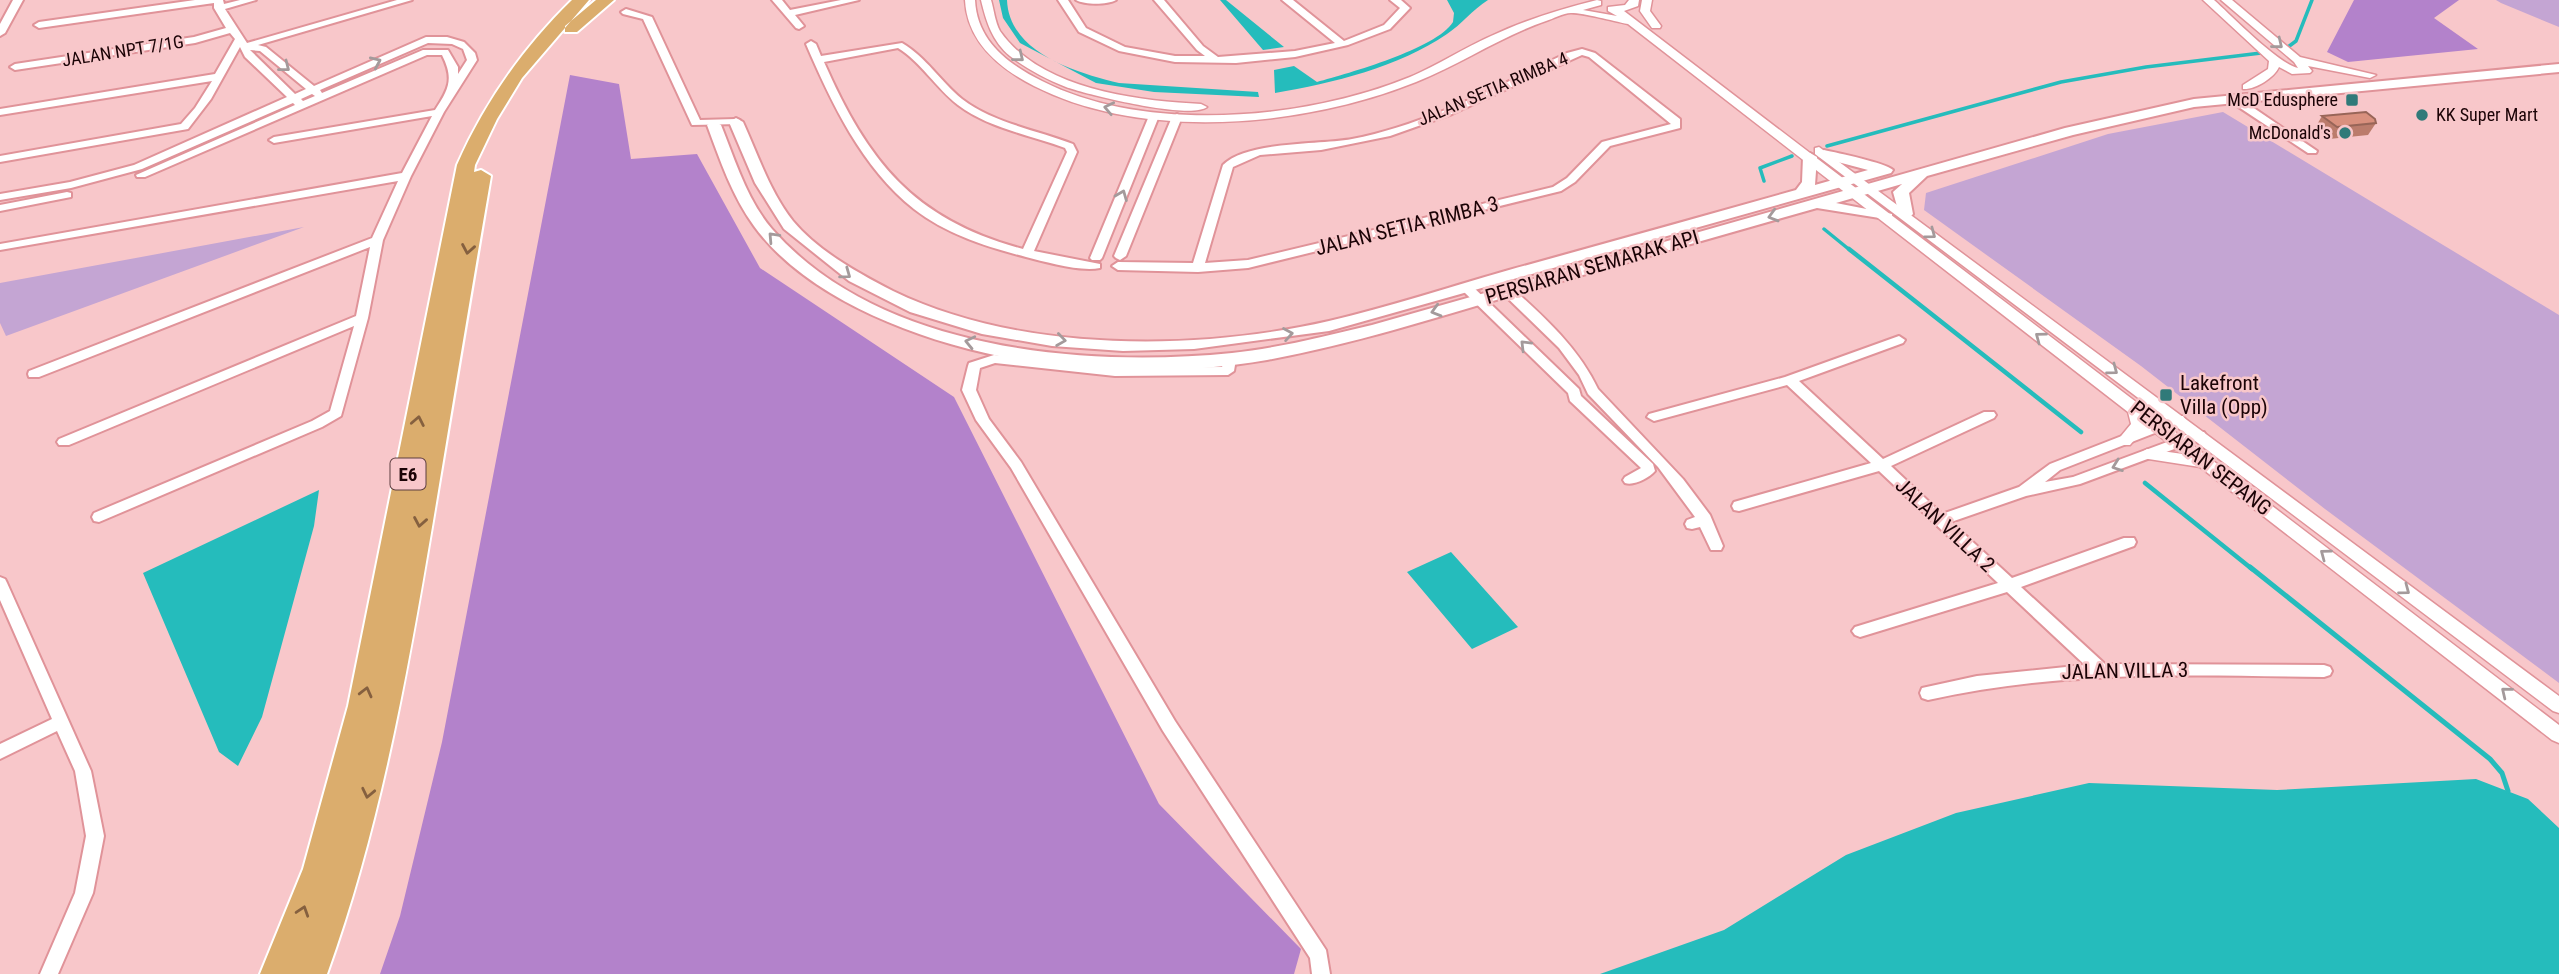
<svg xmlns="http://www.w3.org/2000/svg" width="2559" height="974" font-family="'Roboto Condensed',sans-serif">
	<rect width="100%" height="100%" fill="#f8c7ca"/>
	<path fill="#c4a5d3" d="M 2496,0 L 2559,0 L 2559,27 L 2501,3 Z
		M 2223,112 L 2559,315 L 2559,683 L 2325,509 L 2141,366 L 1924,210 L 1926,193 L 2108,134 Z
		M 304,227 L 6,336 L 0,323 L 0,283 Z"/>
	<path fill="#b382cb" d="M 2354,0 L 2459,0 L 2434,18 L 2478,49 L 2348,62 L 2327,52 Z
		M 570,75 L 619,84 L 631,159 L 697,154 L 760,268 L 954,397 L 1159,804 L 1301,949 L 1294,974 L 380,974 L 400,916 L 442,742 Z"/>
	<path fill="#25bcbc" d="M 999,0 L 1007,0 C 1009,53 1077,73 1119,83 L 1258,92 L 1259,97 L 1154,92 L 1096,83 L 1020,43 L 1003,18 Z
		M 1220,0 L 1226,0 L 1284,47 L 1263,50 Z
		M 1447,0 L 1488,0 C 1472,10 1462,24 1447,34 C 1399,67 1333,83 1275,93 L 1274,70 L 1294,66 L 1317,82 C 1349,73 1436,49 1453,22 L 1454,13 Z
		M 319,490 L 314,526 L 262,717 L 238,766 L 219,752 L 143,573 Z
		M 1451,552 L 1518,627 L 1472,649 L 1407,572 Z
		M 2476,779 L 2528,799 L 2559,828 L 2559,974 L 1600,974 L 1724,930 L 1846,855 L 1956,813 L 2089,783 L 2277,790 Z"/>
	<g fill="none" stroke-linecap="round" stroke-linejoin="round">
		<path stroke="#25bcbc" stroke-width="3.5" d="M 2288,47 L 2296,41 L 2312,0
			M 1827,146 L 2061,82 L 2146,67 L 2261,53
			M 1764,181 L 1760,168 L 1792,156
			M 1824,229 L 1851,251"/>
		<path stroke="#25bcbc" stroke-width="4.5" d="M 1849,249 L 2081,432
			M 2145,483 L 2252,569"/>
		<path stroke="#25bcbc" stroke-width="5" d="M 2250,567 L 2490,759 L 2502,773 L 2508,791"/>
		<defs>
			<path id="minor" d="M 13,0 L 23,0 L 5,33 L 0,36 L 0,24 Z
				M 195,0 L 223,0 L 224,4 L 240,0 L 256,0 L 225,9 L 247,43 L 397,0 L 412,0 L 258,45 L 266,47 L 314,86 L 426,37 L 447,37 L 464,42 L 475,53 L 477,60 L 444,112 L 411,176 L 383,240 L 368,318 L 341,416 L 322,427 L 99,522 L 94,521 L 92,517 L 94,513 L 312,421 L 330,411 L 354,326 L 69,445 L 59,445 L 57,442 L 59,439 L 356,316 L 370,247 L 39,377 L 29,377 L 28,374 L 29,371 L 372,238 L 398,181 L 0,250 L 0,244 L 402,173 L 432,116 L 274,143 L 269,140 L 274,137 L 435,110 C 449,89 454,79 442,55 L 427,55 L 145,177 L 137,177 L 136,175 L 295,105 L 293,103 L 142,169 L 71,188 L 0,200 L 0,194 L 70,182 L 134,165 L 287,97 L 245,57 L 240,47 L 211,99 L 188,129 L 0,162 L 0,156 L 181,124 L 195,108 L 212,81 L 0,115 L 0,109 L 215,74 L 235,39 L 230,33 L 195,43 L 15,70 L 10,67 L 15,64 L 194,37 L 226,28 L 214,8 L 214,3 L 39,28 L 34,25 L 39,22 ZM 428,43 L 452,44 L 463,49 L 467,60 L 458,74 L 458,67 L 448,50 L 423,50 L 322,93 L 320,90 ZM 250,50 L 260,51 L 306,89 L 295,94 ZM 312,94 L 315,96 L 303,101 L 301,99 Z
				M 772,0 L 782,0 L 790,10 L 841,0 L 859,0 L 795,15 L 804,26 L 799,29 L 796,28 Z
				M 1058,0 L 1068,0 L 1086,28 L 1125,47 L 1175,56 L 1205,56 L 1197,50 L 1154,0 L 1164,0 L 1203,46 L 1218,57 L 1295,51 L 1335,43 L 1282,0 L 1293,0 L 1344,41 L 1384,25 L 1400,8 L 1390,0 L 1401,0 L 1410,8 L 1390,29 L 1348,45 L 1295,57 L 1236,63 L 1175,62 L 1119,51 L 1079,32 Z
				M 1076,0 L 1116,0 C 1107,5 1085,5 1076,0 Z
				M 626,9 L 652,17 L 700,120 L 736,119 L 740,120 L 740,124 L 692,125 L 643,19 L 623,14 L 621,12 Z
				M 811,41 L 816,44 L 821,56 L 902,43 C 926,57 941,82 962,99 C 993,123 1037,130 1073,144 L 1077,152 L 1034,251 L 1100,264 L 1100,268 C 1080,272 1046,262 1026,257 C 987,247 946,234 914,209 C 862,168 831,102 806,44 ZM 898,48 C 921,62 936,88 958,105 C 988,128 1030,135 1065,148 L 1067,152 L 1023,249 C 914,220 868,162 824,62 Z
				M 1582,49 L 1595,53 L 1680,119 L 1680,128 L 1610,146 L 1575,182 L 1561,191 L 1248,268 L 1198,272 L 1118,270 L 1112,266 L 1118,262 L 1193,263 L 1223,165 C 1247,141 1318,145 1352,139 C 1428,124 1498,86 1567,53 ZM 1582,55 L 1589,57 L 1671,124 L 1602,142 L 1567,178 L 1553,187 L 1248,260 L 1205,263 L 1233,167 L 1260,155 L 1321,150 L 1390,136 L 1452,114 Z
				M 2235,97 L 2239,98 L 2317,151 L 2316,153 L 2308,153 L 2231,102 L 2231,98 Z
				M 1154,113 L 1159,116 L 1102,258 L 1100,260 L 1092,260 L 1090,258 L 1149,116 Z
				M 1177,114 L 1182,117 L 1126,256 L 1120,260 L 1116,258 L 1114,256 L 1172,117 Z
				M 67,192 L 71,193 L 71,197 L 0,211 L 0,205 Z
				M 1496,276 L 1500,277 C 1537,311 1576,343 1598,389 L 1683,479 L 1710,515 L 1723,546 L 1721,550 L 1711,550 L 1700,527 L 1692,529 L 1687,528 L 1685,524 L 1687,520 L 1695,517 L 1658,467 L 1588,394 L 1579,375 L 1559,348 L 1492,283 L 1492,277 Z
				M 1467,284 L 1471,285 L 1579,389 L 1581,396 L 1653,464 L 1655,471 C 1649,478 1634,486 1625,483 L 1623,480 L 1625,477 L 1641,468 L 1570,401 L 1568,393 L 1463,291 L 1461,288 L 1463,285 Z
				M 1899,336 L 1905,340 L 1903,343 L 1799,381 L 1883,459 L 1984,412 L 1994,412 L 1996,415 L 1994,418 L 1891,466 L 1942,514 L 2019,487 L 2050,464 L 2173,416 L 2183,416 L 2185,419 L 2183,422 L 2060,470 L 2045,482 L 2073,477 L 2194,432 L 2204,432 L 2206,435 L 2204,438 L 2080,484 L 2026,496 L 1951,522 L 2012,578 L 2124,538 L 2134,538 L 2136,542 L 2134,546 L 2021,587 L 2105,664 L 2324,665 L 2330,667 L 2332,671 L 2330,675 L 2324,677 C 2187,675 2063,670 1928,700 L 1922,698 L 1920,693 L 1922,688 L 1977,676 L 2085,665 L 2007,592 L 1860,637 L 1855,635 L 1852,631 L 1855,627 L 1998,583 L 1879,471 L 1739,511 L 1734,510 L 1732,506 L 1734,502 L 1871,463 L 1787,385 L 1654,421 L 1647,417 L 1649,414 L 1785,377 Z
				M 994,355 L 1115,368 L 1222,367 L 1226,356 L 1230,355 L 1236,359 L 1234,371 L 1228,375 L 1115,376 L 995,363 L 980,368 L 976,390 L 989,419 L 1021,462 L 1175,721 L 1326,950 L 1330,974 L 1312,974 L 1310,958 L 1163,731 L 1011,468 L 976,420 L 962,390 L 968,366 L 969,363 Z
				M 0,577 L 5,579 L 7,583 L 91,771 L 104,836 L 93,893 L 58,974 L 40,974 L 75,893 L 86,836 L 75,771 L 57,731 L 0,759 L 0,744 L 52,719 L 0,600 Z"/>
			<path id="tertiary" d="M 965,0 L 975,0 C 977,41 1008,64 1042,81 C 1146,134 1305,120 1410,77 C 1438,65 1464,48 1491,36 C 1525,20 1561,9 1597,0 L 1601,1 L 1601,5 L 1583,10 L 1617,16 L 1608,11 L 1608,7 L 1625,5 L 1629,0 L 1639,0 L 1638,6 L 1624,11 L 2559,725 L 2559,743 L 2552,740 L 2200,467 L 2142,458 L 2139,454 L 2147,449 L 2183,454 L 2146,426 L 2130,445 L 2120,445 L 2117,441 L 2131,424 L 2128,412 L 1628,24 C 1612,21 1585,13 1571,13 C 1563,13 1553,19 1546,21 C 1500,37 1461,64 1416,82 C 1304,127 1144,142 1034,86 C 999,68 967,42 965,0 Z
				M 981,0 L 991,0 C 994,10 995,22 1000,31 C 1040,89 1136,101 1201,104 L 1207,107 C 1190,120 1088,95 1066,87 C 1046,79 1027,69 1010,56 C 992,41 986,21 981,0 Z
				M 1642,0 L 1652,0 L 1650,11 L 1661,26 L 1660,28 L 1652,28 L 1640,11 Z
				M 2203,0 L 2214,0 C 2232,16 2277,63 2298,68 L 2294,62 L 2221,0 L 2232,0 L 2300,57 L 2376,75 L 2370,78 L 2308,66 L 2312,71 L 2310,73 L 2292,74 L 2279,67 C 2274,78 2255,90 2243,89 L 2243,85 L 2268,69 L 2269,61 Z
				M 1819,147 L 2559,696 L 2559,713 L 2553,711 L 1815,154 L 1815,148 Z"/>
			<path id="secondary" d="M 2559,64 L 2559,72 L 2194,107 L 2073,135 L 1927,176 L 1909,193 L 1913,214 L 1910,217 L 1900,217 L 1893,192 L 1902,184 L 1836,203 L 1892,214 L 1892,220 L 1817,208 C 1715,237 1614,266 1513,295 C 1431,319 1350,345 1267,360 C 1144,381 1004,371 888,322 C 838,301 786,270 754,226 C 732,196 720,160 707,125 L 714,121 L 721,125 C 735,160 747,200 772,229 C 878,350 1082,368 1232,353 C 1279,348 1326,336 1372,325 L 2065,128 L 2194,99 Z
				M 736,118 L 743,122 C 758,155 770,192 793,221 C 818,251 858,273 893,291 C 1019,352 1193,352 1329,321 C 1389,307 1449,287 1509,270 C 1604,244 1700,217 1796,190 L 1802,182 L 1803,157 L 1810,153 L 1817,157 L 1815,185 L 1868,170 L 1819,157 L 1817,154 L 1824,150 C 1838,153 1886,163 1893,170 L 1891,173 L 1329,331 L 1194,349 L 1123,351 L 1052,346 L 982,334 L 910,312 L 849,281 L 784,229 L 755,183 L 729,122 Z"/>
			<path id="motorway" d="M 572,0 L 589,0 L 522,78 L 497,119 L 475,165 L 474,172 L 481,170 L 491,176 C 471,291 452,406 433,521 C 407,675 380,827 327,974 L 260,974 L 303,869 L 348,706 L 457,165 C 485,102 523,48 572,0 Z
				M 596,0 L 614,0 L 577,32 L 565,32 L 565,26 Z"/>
		</defs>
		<use href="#minor" stroke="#e09399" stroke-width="4"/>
		<use href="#tertiary" stroke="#e09399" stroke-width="3"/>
		<use href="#secondary" stroke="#e09399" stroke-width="4"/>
		<use href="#motorway" stroke="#fff" stroke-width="4"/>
		<use href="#minor" fill="#fff" fill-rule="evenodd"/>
		<use href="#tertiary" fill="#fff" fill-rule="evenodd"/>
		<use href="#secondary" fill="#fff" fill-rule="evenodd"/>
		<use href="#motorway" fill="#dbad6d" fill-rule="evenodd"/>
	</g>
	<path fill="#bb7c6c" d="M 2322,116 L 2376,123 L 2368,135 L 2329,139 L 2315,128 Z"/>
	<path fill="#d9907e" stroke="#986558" stroke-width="2" d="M 2366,112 L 2375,119 L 2376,123 L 2337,127 L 2322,116 Z"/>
	<defs><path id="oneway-chevron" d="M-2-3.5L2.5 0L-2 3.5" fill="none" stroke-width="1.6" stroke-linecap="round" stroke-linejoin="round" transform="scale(1.75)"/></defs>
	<g stroke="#a49a9b">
		<use href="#oneway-chevron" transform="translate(2278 44) rotate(39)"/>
		<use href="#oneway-chevron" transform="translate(1019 57) rotate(39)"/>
		<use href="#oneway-chevron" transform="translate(376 62) rotate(-24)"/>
		<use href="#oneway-chevron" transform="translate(285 67) rotate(38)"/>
		<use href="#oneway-chevron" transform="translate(1109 108) rotate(-168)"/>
		<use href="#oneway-chevron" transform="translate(1122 195) rotate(-68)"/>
		<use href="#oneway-chevron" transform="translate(1773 216) rotate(164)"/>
		<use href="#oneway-chevron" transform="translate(1931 234) rotate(37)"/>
		<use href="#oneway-chevron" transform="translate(773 237) rotate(-133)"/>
		<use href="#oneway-chevron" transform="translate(846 274) rotate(36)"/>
		<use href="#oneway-chevron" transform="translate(1436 311) rotate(164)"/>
		<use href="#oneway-chevron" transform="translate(1288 334) rotate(-10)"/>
		<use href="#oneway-chevron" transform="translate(2040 337) rotate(-143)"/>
		<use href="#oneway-chevron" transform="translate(1061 340) rotate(8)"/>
		<use href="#oneway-chevron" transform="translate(970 342) rotate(-167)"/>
		<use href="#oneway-chevron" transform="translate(1525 345) rotate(-135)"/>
		<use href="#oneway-chevron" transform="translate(2113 370) rotate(37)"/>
		<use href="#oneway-chevron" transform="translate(2117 466) rotate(160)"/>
		<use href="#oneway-chevron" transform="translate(2325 554) rotate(-143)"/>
		<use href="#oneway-chevron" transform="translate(2405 590) rotate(37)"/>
		<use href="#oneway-chevron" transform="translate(2506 692) rotate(-141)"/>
	</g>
	<g stroke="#85603f">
		<use href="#oneway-chevron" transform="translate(468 249) rotate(100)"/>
		<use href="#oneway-chevron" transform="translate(418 421) rotate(-79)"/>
		<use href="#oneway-chevron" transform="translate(420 522) rotate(100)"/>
		<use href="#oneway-chevron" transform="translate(366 692) rotate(-76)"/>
		<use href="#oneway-chevron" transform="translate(368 793) rotate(102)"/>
		<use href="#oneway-chevron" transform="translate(303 911) rotate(-72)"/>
	</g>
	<g fill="#307a79" stroke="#f8c7ca" stroke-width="2.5">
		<rect x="2345" y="93" width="14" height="14" rx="3.5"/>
		<circle cx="2422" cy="115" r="7"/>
		<circle cx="2345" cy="133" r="7"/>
		<rect x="2159" y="388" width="14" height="14" rx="3.5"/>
	</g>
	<g text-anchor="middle" stroke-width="5" stroke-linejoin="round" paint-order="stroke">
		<g font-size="18" fill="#1b0306" stroke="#f8c7ca">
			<text transform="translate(123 51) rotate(-9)" y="6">JALAN NPT 7/1G</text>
			<text transform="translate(1493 89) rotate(-23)" y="6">JALAN SETIA RIMBA 4</text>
		</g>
		<g font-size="18" fill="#1b0306" stroke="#f8c7ca" text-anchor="end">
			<text x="2338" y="106">McD Edusphere</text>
			<text x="2436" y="121" text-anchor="start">KK Super Mart</text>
			<text x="2331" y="139">McDonald's</text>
		</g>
		<rect fill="#f8c7ca" stroke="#5d3e41" stroke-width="2" x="390.5" y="458.5" width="35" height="31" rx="5"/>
		<g font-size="19" font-weight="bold" fill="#1b0306">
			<text x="408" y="481">E6</text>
		</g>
		<g font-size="21" fill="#1b0306" stroke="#f8c7ca">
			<text transform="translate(1407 226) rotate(-14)" y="7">JALAN SETIA RIMBA 3</text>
			<text transform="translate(1592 267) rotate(-16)" y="7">PERSIARAN SEMARAK API</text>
			<text transform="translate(2201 458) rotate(38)" y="7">PERSIARAN SEPANG</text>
			<text transform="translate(1945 525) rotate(43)" y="7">JALAN VILLA 2</text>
			<text transform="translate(2125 671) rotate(-1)" y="7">JALAN VILLA 3</text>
		</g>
		<g font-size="21" fill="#1b0306" stroke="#f8c7ca" text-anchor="start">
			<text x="2180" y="390">Lakefront<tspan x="2180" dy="24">Villa (Opp)</tspan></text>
		</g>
	</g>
</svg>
